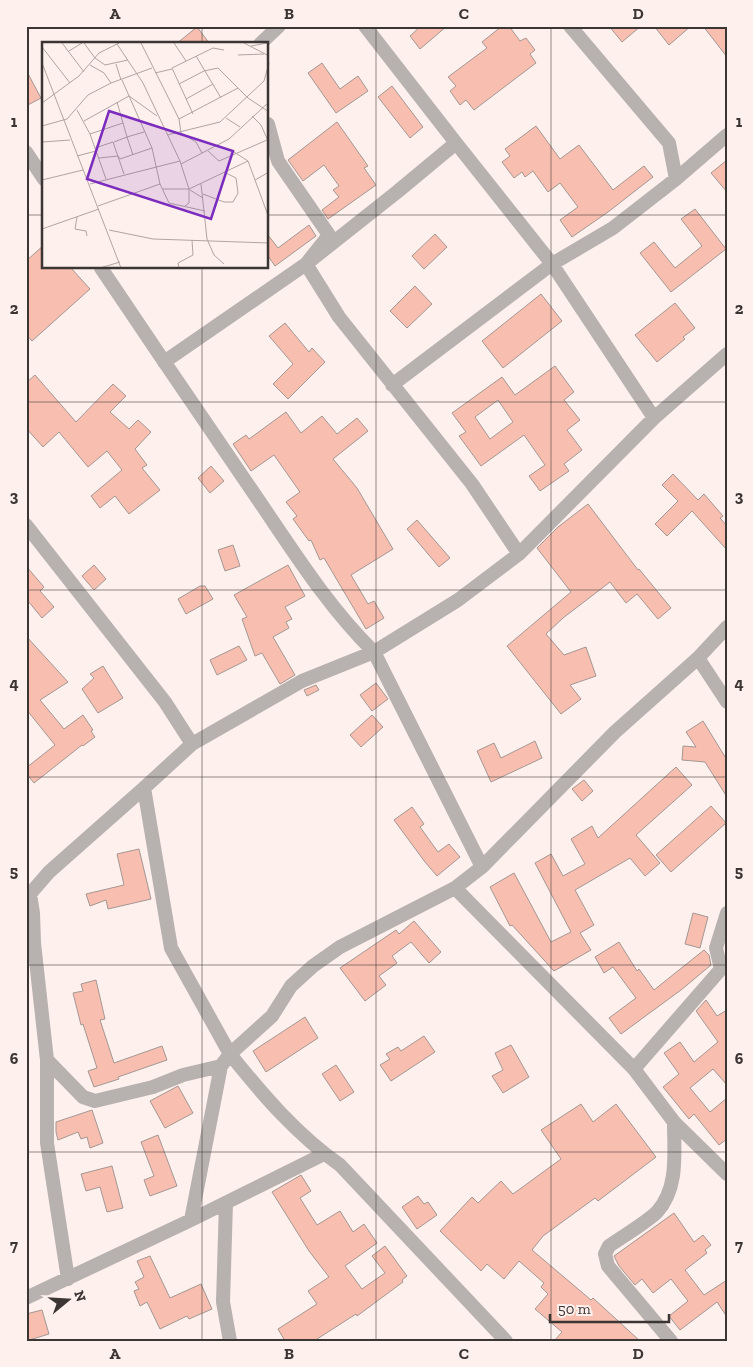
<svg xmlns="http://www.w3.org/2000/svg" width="753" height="1367" font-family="'Zilla Slab',serif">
	<rect width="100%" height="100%" fill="#fef0ec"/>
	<path fill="#f8beaf" stroke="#a49794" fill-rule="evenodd" d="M 421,26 L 447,26 L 420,49 L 410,36 Z
		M 502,26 L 509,26 L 520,41 L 526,38 L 535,50 L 530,54 L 536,63 L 474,110 L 466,100 L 460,105 L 450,91 L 456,86 L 448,77 L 487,48 L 482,42 Z
		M 609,26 L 641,26 L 622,42 Z
		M 654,26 L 691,26 L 669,45 Z
		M 703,26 L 727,26 L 727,57 Z
		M 197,27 L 210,44 L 176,44 Z
		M 322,63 L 340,89 L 358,76 L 368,91 L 336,113 L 308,73 Z
		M 26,70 L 41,98 L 26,106 Z
		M 392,86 L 423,127 L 410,138 L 378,97 Z
		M 337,122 L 368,166 L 364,168 L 376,185 L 328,219 L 322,210 L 339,197 L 333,190 L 339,186 L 324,165 L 303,181 L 288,160 Z
		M 536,126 L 560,159 L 579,145 L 613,190 L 644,166 L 653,177 L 608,212 L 572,237 L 560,220 L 578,207 L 560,183 L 548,192 L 533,171 L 525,177 L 522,172 L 514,178 L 502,162 L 510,156 L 505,149 Z
		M 727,160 L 727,192 L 711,173 Z
		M 695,209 L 726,249 L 671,292 L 640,253 L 654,242 L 675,268 L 702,246 L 681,219 Z
		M 309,225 L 316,236 L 275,266 L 268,256 L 268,235 L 278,248 Z
		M 435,234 L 447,247 L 424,269 L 412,256 Z
		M 44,245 L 44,268 L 71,268 L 90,289 L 32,341 L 26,334 L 26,261 Z
		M 415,286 L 432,304 L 407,328 L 390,311 Z
		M 541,294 L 562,321 L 503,368 L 482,341 Z
		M 675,303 L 695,328 L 683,337 L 685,339 L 657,362 L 635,335 Z
		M 285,323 L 309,352 L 312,348 L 325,362 L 288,399 L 273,384 L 293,364 L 269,336 Z
		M 555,366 L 574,392 L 564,400 L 580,420 L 567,430 L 582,450 L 564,464 L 569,471 L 540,491 L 529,476 L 545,465 L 524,435 L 481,466 L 459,436 L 466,432 L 452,413 L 502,377 L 515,395 ZM 498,400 L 513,422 L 490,439 L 475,417 Z
		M 35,375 L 76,422 L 113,384 L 126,396 L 110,412 L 129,429 L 138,420 L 151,432 L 135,449 L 147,465 L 142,468 L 160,490 L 129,514 L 115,496 L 100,508 L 91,496 L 122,470 L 107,451 L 88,467 L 59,432 L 43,447 L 26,428 L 26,383 Z
		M 286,412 L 301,433 L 322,416 L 337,434 L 357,418 L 368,431 L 333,459 L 357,488 L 393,549 L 351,575 L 368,604 L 374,601 L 384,618 L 366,629 L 324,558 L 320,560 L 311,540 L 309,541 L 293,519 L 297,516 L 286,502 L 300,492 L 274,455 L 251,471 L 233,444 L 246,435 L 249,439 Z
		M 211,466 L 224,481 L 210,493 L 198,478 Z
		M 673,474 L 698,500 L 704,494 L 723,516 L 720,518 L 727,526 L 727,550 L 692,511 L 667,536 L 655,524 L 678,501 L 662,485 Z
		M 588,504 L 638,570 L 639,569 L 671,608 L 658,619 L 637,594 L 626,603 L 610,582 L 563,618 L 546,634 L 564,655 L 586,647 L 596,676 L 570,685 L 581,699 L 561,714 L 507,646 L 571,592 L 537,548 L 558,527 Z
		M 417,520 L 450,558 L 439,567 L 407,529 Z
		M 233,545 L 240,566 L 225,571 L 218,550 Z
		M 94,565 L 106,579 L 94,590 L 82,576 Z
		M 288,565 L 305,596 L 285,607 L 292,619 L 286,622 L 289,628 L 273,637 L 295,675 L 280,684 L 262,653 L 255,656 L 242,619 L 247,617 L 234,595 Z
		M 26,566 L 44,587 L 40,591 L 54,607 L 42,618 L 28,601 L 26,602 Z
		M 200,586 L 205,586 L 213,599 L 186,614 L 178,599 Z
		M 26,636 L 68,682 L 40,700 L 64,729 L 83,715 L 93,730 L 91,731 L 95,737 L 83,746 L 82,745 L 34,783 L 26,773 L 26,768 L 55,745 L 26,709 Z
		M 239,646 L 247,660 L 217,675 L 210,660 Z
		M 103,666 L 123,698 L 98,713 L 82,689 L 94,678 L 90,674 Z
		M 376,683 L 388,699 L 372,711 L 360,695 Z
		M 316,685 L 319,690 L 307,696 L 304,690 Z
		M 372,715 L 383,727 L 361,747 L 350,735 Z
		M 703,721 L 727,760 L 727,797 L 705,762 L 682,760 L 683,746 L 696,747 L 686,732 Z
		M 535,741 L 542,758 L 491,782 L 477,751 L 494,743 L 501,758 Z
		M 676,767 L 692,785 L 636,835 L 660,863 L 645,876 L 630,858 L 575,890 L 594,925 L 580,933 L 591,950 L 554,971 L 512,925 L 510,926 L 490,887 L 514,873 L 551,942 L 571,932 L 535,863 L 551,854 L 563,876 L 585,864 L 571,839 L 592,826 L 598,838 Z
		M 584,780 L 593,791 L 582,801 L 572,789 Z
		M 711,806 L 726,823 L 671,872 L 656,855 Z
		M 412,807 L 424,824 L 420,827 L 438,852 L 449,844 L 460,857 L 437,876 L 425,862 L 394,820 Z
		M 139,849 L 151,899 L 108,909 L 106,900 L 90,906 L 86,894 L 124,885 L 117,854 Z
		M 693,913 L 708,917 L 700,948 L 685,944 Z
		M 414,921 L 441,952 L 429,963 L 411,942 L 392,956 L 397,963 L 379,976 L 386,985 L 365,1001 L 340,968 L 396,930 L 399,934 Z
		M 619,942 L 637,971 L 639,969 L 654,990 L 704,950 L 709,955 L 711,965 L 681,990 L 621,1034 L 609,1018 L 636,998 L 613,967 L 604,973 L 595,957 Z
		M 96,980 L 105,1019 L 100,1020 L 114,1063 L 162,1046 L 167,1060 L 118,1077 L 119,1079 L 94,1087 L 88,1071 L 97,1068 L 83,1024 L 81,1025 L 73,993 L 83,991 L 81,984 Z
		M 706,1000 L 717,1016 L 727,1010 L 727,1085 L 713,1069 L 690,1088 L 710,1112 L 727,1098 L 727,1139 L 719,1145 L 694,1114 L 689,1119 L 663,1087 L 679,1074 L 664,1053 L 680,1042 L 694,1062 L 718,1042 L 696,1011 Z
		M 305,1017 L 318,1038 L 266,1072 L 253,1051 Z
		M 424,1036 L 435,1052 L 391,1081 L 380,1065 L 390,1059 L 386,1054 L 398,1047 L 401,1051 Z
		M 511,1045 L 529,1077 L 503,1093 L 492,1076 L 503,1070 L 495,1053 Z
		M 336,1065 L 354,1092 L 340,1101 L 322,1074 Z
		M 178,1086 L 193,1113 L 165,1128 L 150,1101 Z
		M 581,1104 L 593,1122 L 616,1104 L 656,1157 L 598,1201 L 595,1198 L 543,1236 L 532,1250 L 591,1300 L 593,1298 L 640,1341 L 554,1341 L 562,1332 L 535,1309 L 548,1294 L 541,1287 L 544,1283 L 519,1261 L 504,1279 L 487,1264 L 481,1271 L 440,1231 L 472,1197 L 478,1203 L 501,1181 L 513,1194 L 561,1159 L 541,1130 Z
		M 92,1110 L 103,1143 L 90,1148 L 87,1137 L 81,1139 L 78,1132 L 58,1140 L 56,1132 L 56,1122 Z
		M 158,1135 L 177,1186 L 150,1196 L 144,1180 L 154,1176 L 141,1142 Z
		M 112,1166 L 123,1208 L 107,1212 L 100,1187 L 86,1191 L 81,1174 Z
		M 301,1175 L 311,1191 L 300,1198 L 317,1225 L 340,1211 L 353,1232 L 364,1224 L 377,1243 L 345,1266 L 362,1289 L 385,1273 L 372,1256 L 385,1246 L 407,1276 L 402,1280 L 403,1282 L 357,1316 L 356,1314 L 314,1341 L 285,1341 L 278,1329 L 317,1304 L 308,1291 L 329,1277 L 309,1251 L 272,1192 Z
		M 418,1196 L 424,1204 L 428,1202 L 437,1215 L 417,1229 L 402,1207 Z
		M 674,1213 L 694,1242 L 703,1235 L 711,1245 L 705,1250 L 707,1253 L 685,1270 L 704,1295 L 727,1280 L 727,1317 L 717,1302 L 680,1330 L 669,1316 L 688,1301 L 671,1279 L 653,1293 L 642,1279 L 635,1285 L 619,1266 L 614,1256 Z
		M 150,1256 L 170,1298 L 201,1284 L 212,1309 L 189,1319 L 187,1316 L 160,1329 L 147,1302 L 140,1306 L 134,1291 L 139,1289 L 135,1282 L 144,1277 L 137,1261 Z
		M 42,1310 L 49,1334 L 26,1341 L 26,1314 Z"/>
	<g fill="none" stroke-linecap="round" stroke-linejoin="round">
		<path stroke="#b7b1b0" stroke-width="14" d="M 570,26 L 669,143 L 676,179
			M 260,44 L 279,26
			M 456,143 L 552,264 L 613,228 L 676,179 L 727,135
			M 26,152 L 44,179
			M 101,268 C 152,344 203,419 255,495 C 292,549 327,606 374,652 L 482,867
			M 164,362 L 306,264 L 397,192 L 456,143 L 365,26
			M 392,385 L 552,264 L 654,418
			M 26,525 L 165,702 L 192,744
			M 519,554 L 654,418 L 727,354
			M 698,658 L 727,702
			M 455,888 L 634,1069 L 674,1122 L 727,1174
			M 47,1060 L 83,1097 L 95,1101 L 153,1087 L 183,1075 L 221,1066 L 230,1054 L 171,948 L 144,788
			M 634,1069 L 721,969 L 716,948 L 727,913
			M 226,1203 L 223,1302 L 230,1341
			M 191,1220 L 221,1066
			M 68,1279 L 47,1143 L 47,1060 L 34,943 L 33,913 L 30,894 L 49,872 L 144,788 L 192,744 L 302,681 L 374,652 L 458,600 L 519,554 L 472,484 L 339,317 L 306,264 L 329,235 L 278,161 L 268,124
			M 26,1298 L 191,1220 L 324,1154
			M 506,1341 L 340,1165 C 297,1135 262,1094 230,1054 L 272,1016 L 291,986 L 313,966 L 340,947 L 455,888 L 482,867 L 615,732 L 698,658 L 727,627
			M 671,1341 L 608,1266 L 605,1254 L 609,1246 C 622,1237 647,1222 657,1212 C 679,1188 674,1152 674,1122"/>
	</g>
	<path fill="none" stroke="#3b3534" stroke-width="1" stroke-opacity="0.55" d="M 202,26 L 202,44M 376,26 L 376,1341M 551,26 L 551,1341M 26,215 L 44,215M 268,215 L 727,215M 202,268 L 202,1341M 26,402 L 727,402M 26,590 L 727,590M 26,777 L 727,777M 26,965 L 727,965M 26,1152 L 727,1152"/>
	<g transform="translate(42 42)">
		<rect width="226" height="226" fill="#fef0ec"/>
		<path fill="none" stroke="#b0a5a2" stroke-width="1" d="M 20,1 L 42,30M 42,1 L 53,16 L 63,23 L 86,18M 99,1 L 137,77 L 139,91 L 154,100 L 160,111M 132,1 L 144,19M 202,1 L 227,14M 75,2 L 101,41 L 138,119 L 147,147 L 206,119 L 227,176M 209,4 L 225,1M 0,5 L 28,41M 27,9 L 40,1M 196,13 L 222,12M 154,14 L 179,56M 0,21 L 79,226M 74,22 L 79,38M 48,23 L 62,31 L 69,41 L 110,26M 113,31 L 130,27M 80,38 L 110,106M 137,42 L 162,29 L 176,26 L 206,56 L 227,70M 144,57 L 171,42M 0,61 L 37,34 L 57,11 L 77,1M 35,68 L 48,92 L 64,137M 151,72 L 130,26 L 171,6 L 182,8M 210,74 L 219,83 L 227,101M 184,76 L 198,85M 137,77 L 196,46M 42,79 L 87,54 L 115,74M 0,84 L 25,77 L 46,53 L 69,41M 48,92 L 81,81M 125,93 L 178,80 L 222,39 L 227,21M 0,100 L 28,98M 72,100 L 85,95 L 75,60M 53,106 L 71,100 L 82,132M 189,108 L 206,119M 166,109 L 177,119 L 225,98M 91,113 L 85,95 L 102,90M 35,114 L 54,109M 57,116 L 76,114 L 78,117 L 110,106 L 118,142 L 127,161 L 163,169M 139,122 L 187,97 L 227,60M 0,138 L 41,128M 213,138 L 227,130M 48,142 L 138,119M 159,142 L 165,197 L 172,213 L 182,222M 121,147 L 147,147 L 147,161 L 143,164M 148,148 L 161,156M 161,152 L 182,160 L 191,160 L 196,151 L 194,136 L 182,130M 56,164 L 118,142M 35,175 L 33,187 L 44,189 L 45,194M 0,187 L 57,167M 67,188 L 111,197 L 227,201M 58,226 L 78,220M 137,226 L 136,221 L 151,213 L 150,198"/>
		<path fill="#7b2cbf" fill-opacity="0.15" stroke="#7b2cbf" stroke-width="2.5" d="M 67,69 L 191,109 L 169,177 L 45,137 Z"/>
		<rect width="226" height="226" fill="none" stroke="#3b3534" stroke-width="2.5"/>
	</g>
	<rect width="753" height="1367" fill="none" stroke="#fef0ec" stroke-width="55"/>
	<g transform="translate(68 1300) rotate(72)" stroke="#fef0ec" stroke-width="4" paint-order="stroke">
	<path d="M0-4L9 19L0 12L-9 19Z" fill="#3b3534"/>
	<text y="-8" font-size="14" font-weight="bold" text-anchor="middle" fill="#3b3534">N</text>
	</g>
	<path d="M550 1314v8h119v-8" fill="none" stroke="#3b3534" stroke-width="2.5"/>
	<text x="558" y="1314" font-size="15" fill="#3b3534" stroke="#fef0ec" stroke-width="4" paint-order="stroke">50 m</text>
	<rect x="28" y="28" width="698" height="1312" fill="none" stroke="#3b3534" stroke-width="2"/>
	<g font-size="16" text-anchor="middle" font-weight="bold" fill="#3b3534">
		<text x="115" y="19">A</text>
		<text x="289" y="19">B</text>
		<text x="464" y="19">C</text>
		<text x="638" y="19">D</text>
		<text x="14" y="127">1</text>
		<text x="739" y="127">1</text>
		<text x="14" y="314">2</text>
		<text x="739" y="314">2</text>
		<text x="14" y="502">3</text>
		<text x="739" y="502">3</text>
		<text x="14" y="689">4</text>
		<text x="739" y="689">4</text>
		<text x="14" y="877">5</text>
		<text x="739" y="877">5</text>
		<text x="14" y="1064">6</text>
		<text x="739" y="1064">6</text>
		<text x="14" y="1251">7</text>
		<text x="739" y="1251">7</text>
		<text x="115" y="1359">A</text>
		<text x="289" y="1359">B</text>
		<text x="464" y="1359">C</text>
		<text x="638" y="1359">D</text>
	</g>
</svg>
